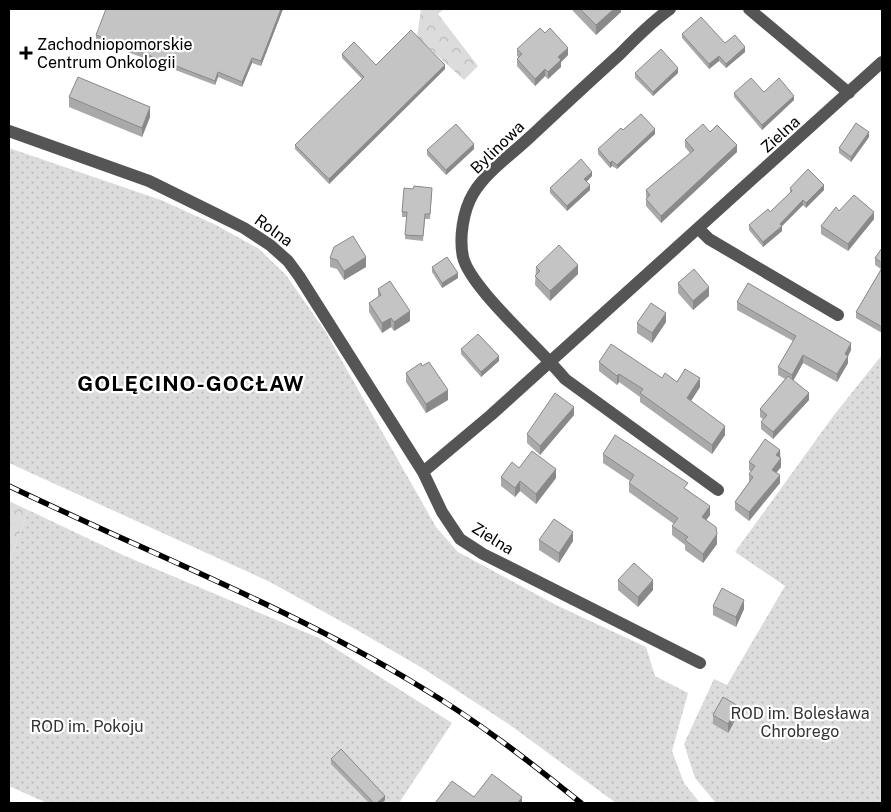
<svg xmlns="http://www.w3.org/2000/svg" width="891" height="812" font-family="'Public Sans',sans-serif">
	<defs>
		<pattern id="grass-dots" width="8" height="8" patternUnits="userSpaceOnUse" patternTransform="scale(1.25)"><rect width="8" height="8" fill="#dcdcdc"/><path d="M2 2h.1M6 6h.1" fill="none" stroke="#bbb" stroke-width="1.8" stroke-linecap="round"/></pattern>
		<pattern id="forest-crowns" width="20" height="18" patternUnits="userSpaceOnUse" patternTransform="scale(1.25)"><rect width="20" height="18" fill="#dcdcdc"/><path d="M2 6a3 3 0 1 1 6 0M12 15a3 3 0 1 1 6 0" fill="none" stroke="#bbb"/></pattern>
	</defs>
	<rect width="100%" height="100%" fill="#fff"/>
	<path fill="url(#grass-dots)" d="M 9,148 L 161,200 L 216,225 L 259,249 L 286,275 L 325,331 L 436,527 L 458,552 L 556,605 L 646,647 L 655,676 L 688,693 L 672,751 L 684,783 L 700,803 L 616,803 L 510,725 L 424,669 L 362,633 L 270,582 L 9,463 Z
		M 882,355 L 882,803 L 716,803 L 695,778 L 684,744 L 714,679 L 727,685 L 785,586 L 735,552 L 834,415 Z
		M 28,510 L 125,556 L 319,638 L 452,723 L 399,803 L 47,803 L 9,786 L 9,564 Z"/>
	<path fill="url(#forest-crowns)" d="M 421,9 L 444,9 L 438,14 L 478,66 L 464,80 L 417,37 Z
		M 9,501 L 28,510 L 9,564 Z"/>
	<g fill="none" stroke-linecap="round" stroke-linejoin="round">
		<path stroke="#555" stroke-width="12" d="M 670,9 C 651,22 635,39 619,55 C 589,82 559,110 530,137 C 511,155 486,172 473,194 C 463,211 459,238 463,257 C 470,288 542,350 565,379 L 718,490
			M 749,9 L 849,93
			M 9,131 L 149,181 L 216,214 L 244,228 L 270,245 L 288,261 L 299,276 L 423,472
			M 699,229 L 709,239 L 838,315
			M 700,663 L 483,554 L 460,539 L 442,512 L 423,472 L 491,415 L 882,62"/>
		<defs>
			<path id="rail" d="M 9,486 C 146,552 289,607 419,686 C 476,720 529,761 581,803"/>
		</defs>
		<use href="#rail" stroke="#000" stroke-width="5.5"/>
		<use href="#rail" stroke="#fff" stroke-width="4" stroke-dasharray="11" stroke-linecap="butt"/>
	</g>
	<path fill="#a9a9a9" d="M 283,9 L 261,66 L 252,63 L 242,87 L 218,77 L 215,85 L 96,40 L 96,35 Z
		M 573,9 L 621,9 L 621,12 L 596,35 L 573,11 Z
		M 545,33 L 568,55 L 561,62 L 561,67 L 548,79 L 545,76 L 535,86 L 517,66 L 517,59 L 519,58 L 517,56 L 517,49 Z
		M 682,34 L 725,43 L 745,52 L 726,68 L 719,61 L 709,69 L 682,38 Z
		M 342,54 L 376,65 L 445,69 L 329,184 L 295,149 L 295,145 L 362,79 L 342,58 Z
		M 635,73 L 678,73 L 653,96 L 635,78 Z
		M 764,92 L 794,100 L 762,130 L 734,97 L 734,93 Z
		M 69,97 L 150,117 L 142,137 L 69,107 Z
		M 623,130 L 655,134 L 617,169 L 612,166 L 610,168 L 598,154 L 598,149 Z
		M 710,132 L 737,152 L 661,223 L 646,206 L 646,199 L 647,198 L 646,197 L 646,190 L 690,153 L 685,147 L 685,140 Z
		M 869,137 L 851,162 L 839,153 L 839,148 Z
		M 474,149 L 446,175 L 427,155 L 427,150 Z
		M 592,176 L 586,182 L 590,190 L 567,211 L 550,193 L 550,188 Z
		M 790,188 L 824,190 L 806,208 L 803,205 L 782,226 L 782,231 L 763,247 L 749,230 L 749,225 L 770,212 L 790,193 Z
		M 413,189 L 432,192 L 430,219 L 425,219 L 423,241 L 405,239 L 407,217 L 402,217 L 402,212 Z
		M 839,211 L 874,219 L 848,251 L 821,234 L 821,226 Z
		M 882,248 L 882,333 L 856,318 L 856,312 L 881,269 L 875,265 L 875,258 Z
		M 330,258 L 366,267 L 344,280 L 337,269 L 330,267 Z
		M 432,267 L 458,278 L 442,288 L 432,272 Z
		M 536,267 L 578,274 L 550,301 L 535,285 Z
		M 678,283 L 709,296 L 693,310 L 678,293 Z
		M 378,289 L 410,321 L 394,331 L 391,327 L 382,333 L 369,312 L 369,303 L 378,297 Z
		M 737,302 L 851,350 L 848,356 L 848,363 L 837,382 L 803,363 L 793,380 L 809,400 L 773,439 L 761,429 L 761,422 L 763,419 L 760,417 L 760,409 L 785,379 L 778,375 L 778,367 L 793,341 L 737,310 Z
		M 666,322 L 652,343 L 637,333 L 637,323 Z
		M 461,349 L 499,361 L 481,377 L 461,354 Z
		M 599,362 L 662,378 L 700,387 L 691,401 L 725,435 L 712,454 L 640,402 L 640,397 L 619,382 L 617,385 L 599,371 Z
		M 406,373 L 448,400 L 426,413 L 406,382 Z
		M 574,415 L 540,455 L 527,443 L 527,434 Z
		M 780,450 L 781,467 L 776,473 L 780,483 L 749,521 L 735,510 L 735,502 L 749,482 L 749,474 L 751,472 L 749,470 L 749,462 Z
		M 603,454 L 688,490 L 710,515 L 706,520 L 717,544 L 703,563 L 685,550 L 685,545 L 672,535 L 672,526 L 674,524 L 629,492 L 629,483 L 630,481 L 603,463 Z
		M 519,468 L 556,478 L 536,504 L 520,491 L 515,497 L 501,486 L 501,477 Z
		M 539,540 L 573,541 L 559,563 L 539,550 Z
		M 618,580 L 653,590 L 638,607 L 618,590 Z
		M 713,606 L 744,609 L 736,627 L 713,615 Z
		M 713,715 L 738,715 L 728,733 L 713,724 Z
		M 331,759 L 385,800 L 382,803 L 369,803 L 331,764 Z"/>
	<path fill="#898989" d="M 281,9 L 283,9 L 261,66 L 261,61 Z
		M 614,9 L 621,9 L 621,12 L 596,35 L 596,25 Z
		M 745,47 L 745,52 L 726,68 L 726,64 Z
		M 568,48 L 568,55 L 561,62 L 561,67 L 548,79 L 548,72 L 558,57 Z
		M 719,56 L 719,61 L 709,69 L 709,64 Z
		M 252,58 L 252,63 L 242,87 L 242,82 Z
		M 445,65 L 445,69 L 329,184 L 329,179 Z
		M 678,68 L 678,73 L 653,96 L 653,92 Z
		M 545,69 L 545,76 L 535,86 L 535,79 Z
		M 218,72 L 218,77 L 215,85 L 215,81 Z
		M 794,96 L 794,100 L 762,130 L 762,125 Z
		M 150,107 L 150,117 L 142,137 L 142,128 Z
		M 655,129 L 655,134 L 617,169 L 617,165 Z
		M 869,132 L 869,137 L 851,162 L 851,157 Z
		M 474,144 L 474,149 L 446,175 L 446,170 Z
		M 737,145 L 737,152 L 661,223 L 661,216 Z
		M 612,161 L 612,166 L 610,168 L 610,163 Z
		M 592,172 L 592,176 L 584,184 L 584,179 Z
		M 590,185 L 590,190 L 567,211 L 567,206 Z
		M 824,185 L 824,190 L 806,208 L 806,203 Z
		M 803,200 L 803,205 L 782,226 L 782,231 L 763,247 L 763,242 Z
		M 874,212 L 874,219 L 848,251 L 848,244 Z
		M 366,257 L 366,267 L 344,280 L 344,271 Z
		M 578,265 L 578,274 L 550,301 L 550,291 Z
		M 458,273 L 458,278 L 442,288 L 442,283 Z
		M 709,287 L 709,296 L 693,310 L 693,301 Z
		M 410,311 L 410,321 L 394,331 L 394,322 Z
		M 666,313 L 666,322 L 652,343 L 652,333 Z
		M 391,318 L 391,327 L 382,333 L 382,323 Z
		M 851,343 L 851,350 L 847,358 L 848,356 L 848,363 L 837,382 L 837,374 L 845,354 Z
		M 803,355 L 803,363 L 792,383 L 792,375 Z
		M 499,356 L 499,361 L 481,377 L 481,372 Z
		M 619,374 L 619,382 L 617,385 L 617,376 Z
		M 700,378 L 700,387 L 687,407 L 687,398 Z
		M 448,390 L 448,400 L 426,413 L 426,404 Z
		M 809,393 L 809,400 L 773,439 L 773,432 Z
		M 574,407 L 574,415 L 540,455 L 540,446 Z
		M 725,426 L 725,435 L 712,454 L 712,445 Z
		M 780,450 L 780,458 L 776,455 Z
		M 781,458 L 781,467 L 772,478 L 772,470 Z
		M 556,469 L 556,478 L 536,504 L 536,494 Z
		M 780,475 L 780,483 L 749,521 L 749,512 Z
		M 520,481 L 520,491 L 515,497 L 515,488 Z
		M 710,506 L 710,515 L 702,526 L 702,517 Z
		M 573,532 L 573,541 L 559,563 L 559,553 Z
		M 717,534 L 717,544 L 703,563 L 703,554 Z
		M 653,580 L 653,590 L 638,607 L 638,597 Z
		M 744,600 L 744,609 L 736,627 L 736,617 Z
		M 738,706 L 738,715 L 728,733 L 728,724 Z
		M 385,796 L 385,800 L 382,803 L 377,803 Z
		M 522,797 L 522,803 L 518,803 Z"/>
	<path fill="#c4c4c4" stroke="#898989" d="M 106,9 L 281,9 L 261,61 L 252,58 L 242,82 L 218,72 L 215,81 L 96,35 Z
		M 580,9 L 614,9 L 596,25 Z
		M 701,17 L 725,43 L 735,35 L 745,47 L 726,64 L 719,56 L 709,64 L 682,34 Z
		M 540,28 L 545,33 L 550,28 L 568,48 L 558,57 L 561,60 L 548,72 L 545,69 L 535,79 L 517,59 L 522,54 L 517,49 Z
		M 411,30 L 445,65 L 329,179 L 295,145 L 364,77 L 342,54 L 354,42 L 376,65 Z
		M 661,49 L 678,68 L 653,92 L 635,73 Z
		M 78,77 L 150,107 L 142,128 L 69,97 Z
		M 751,78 L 764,92 L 779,78 L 794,96 L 762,125 L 734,93 Z
		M 641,114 L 655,129 L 617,165 L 612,161 L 610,163 L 598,149 L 621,128 L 623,130 Z
		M 856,123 L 869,132 L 851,157 L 839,148 Z
		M 456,124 L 474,144 L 446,170 L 427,150 Z
		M 703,124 L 710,132 L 717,125 L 737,145 L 661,216 L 646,199 L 650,195 L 646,190 L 694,150 L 685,140 Z
		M 581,159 L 592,172 L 584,179 L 590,185 L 567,206 L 550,188 Z
		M 808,169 L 824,185 L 806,203 L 803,200 L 780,224 L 782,226 L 763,242 L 749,225 L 768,209 L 770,212 L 792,191 L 790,188 Z
		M 414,186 L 432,188 L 430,214 L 425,214 L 423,236 L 405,235 L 407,212 L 402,212 L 404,188 L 413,189 Z
		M 854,195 L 874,212 L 848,244 L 821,226 L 836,207 L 839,211 Z
		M 353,236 L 366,257 L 344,271 L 337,260 L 330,258 L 334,247 Z
		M 559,245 L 578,265 L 550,291 L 535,276 L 540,271 L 536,267 Z
		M 882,248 L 882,263 L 875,258 Z
		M 447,257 L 458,273 L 442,283 L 432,267 Z
		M 882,268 L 882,327 L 856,312 Z
		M 694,269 L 709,287 L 693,301 L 678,283 Z
		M 390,281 L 410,311 L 394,322 L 391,318 L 382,323 L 369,303 L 381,295 L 378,289 Z
		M 748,283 L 851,343 L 845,354 L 848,356 L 837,374 L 803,355 L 792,375 L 778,367 L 796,336 L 737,302 Z
		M 651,303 L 666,313 L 652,333 L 637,323 Z
		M 478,334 L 499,356 L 481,372 L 461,349 Z
		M 611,344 L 662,378 L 665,373 L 677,382 L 685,369 L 700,378 L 687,398 L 725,426 L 712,445 L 640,393 L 643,389 L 619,374 L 617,376 L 599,362 Z
		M 429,362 L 448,390 L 426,404 L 406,373 L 421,363 L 422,366 Z
		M 788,376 L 809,393 L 773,432 L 761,422 L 767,415 L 760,409 Z
		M 555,393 L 574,407 L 540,446 L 527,434 Z
		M 615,435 L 688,483 L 684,488 L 710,506 L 702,517 L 716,527 L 717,534 L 703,554 L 685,540 L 688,537 L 672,526 L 678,518 L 629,483 L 634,475 L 603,454 Z
		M 765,439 L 780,450 L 776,455 L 781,458 L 772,470 L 780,475 L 749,512 L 735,502 L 753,477 L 749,474 L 755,466 L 749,462 Z
		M 532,451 L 556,469 L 536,494 L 520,481 L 515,488 L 501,477 L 512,462 L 519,468 Z
		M 554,519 L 573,532 L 559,553 L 539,540 Z
		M 634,563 L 653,580 L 638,597 L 618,580 Z
		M 722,588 L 744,600 L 736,617 L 713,606 Z
		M 723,697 L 738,706 L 728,724 L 713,715 Z
		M 341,749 L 385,796 L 377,803 L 374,803 L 331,759 Z
		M 492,774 L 522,797 L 518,803 L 435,803 L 452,781 L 474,797 Z"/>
	<path fill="#000" stroke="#fff" stroke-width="2" d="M23.5 45.5h5v5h5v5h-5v5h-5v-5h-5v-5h5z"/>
	<g text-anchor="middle" stroke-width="4.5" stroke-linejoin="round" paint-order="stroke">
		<g font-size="16" fill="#000" stroke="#fff" text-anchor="start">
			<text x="37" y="50">Zachodniopomorskie<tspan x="37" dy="18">Centrum Onkologii</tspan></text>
		</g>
		<g font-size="16" fill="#000" stroke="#fff">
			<text transform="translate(780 134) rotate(-42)" y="6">Zielna</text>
			<text transform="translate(497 147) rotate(-44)" y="6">Bylinowa</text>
			<text transform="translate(274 230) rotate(36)" y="6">Rolna</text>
			<text transform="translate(493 538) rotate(32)" y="6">Zielna</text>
		</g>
		<g font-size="16" fill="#333" stroke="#fff">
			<text x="800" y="719">ROD im. Bolesława<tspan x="800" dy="18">Chrobrego</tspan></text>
			<text x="87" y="732">ROD im. Pokoju</text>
		</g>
		<g font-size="21" font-weight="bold" letter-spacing="1" fill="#000" stroke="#fff">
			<text x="191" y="391">GOLĘCINO-GOCŁAW</text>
		</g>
	</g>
	<rect width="891" height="812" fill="none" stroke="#000000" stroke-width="20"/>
</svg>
